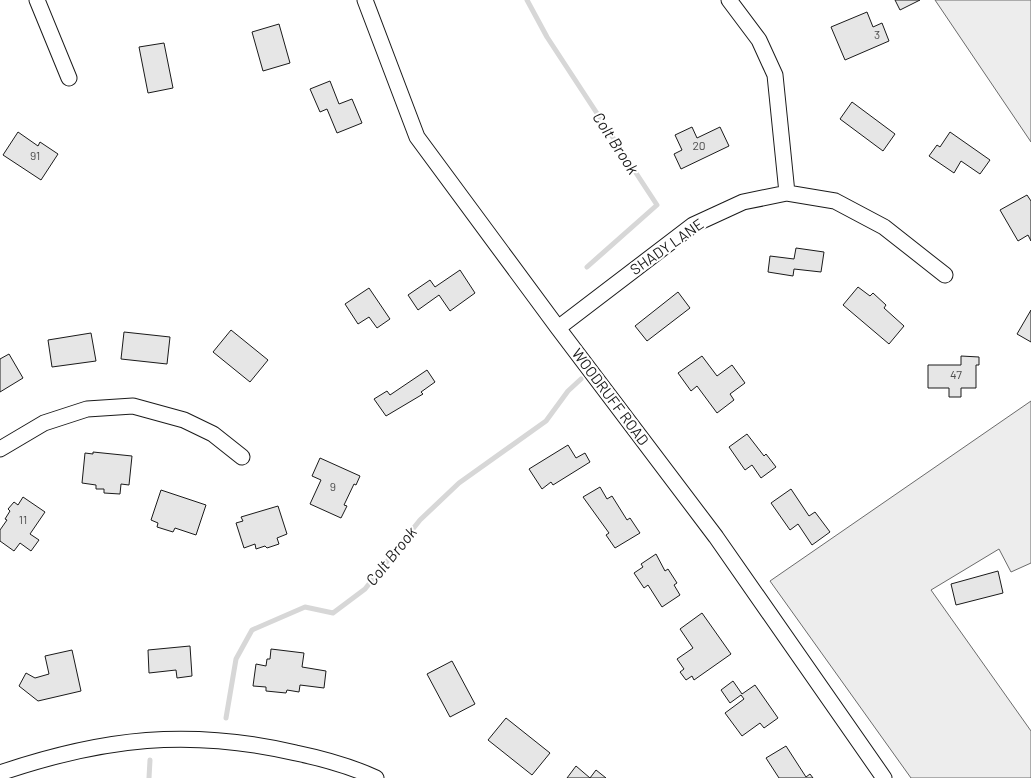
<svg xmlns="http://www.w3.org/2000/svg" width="1031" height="778" font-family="Barlow,sans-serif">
	<rect width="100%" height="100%" fill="#fff"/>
	<path fill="#ededed" stroke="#6a6a6a" d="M 935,0 L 1031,0 L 1031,142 Z
		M 1031,401 L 1031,563 L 1011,572 L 999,549 L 931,590 L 1031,731 L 1031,778 L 911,778 L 770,581 Z"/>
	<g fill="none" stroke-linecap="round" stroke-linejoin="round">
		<path stroke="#d7d7d7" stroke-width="5" d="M 527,0 L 547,37 L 657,205 L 587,267
			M 226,718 L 236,659 L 252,630 L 305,607 L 333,613 L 365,589 L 420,520 L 459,483 L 546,421 L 568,391 L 581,379
			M 149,778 L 150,760"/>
	</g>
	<path fill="#e6e6e6" stroke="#1a1a1a" d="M 895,0 L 920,0 L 900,10 Z
		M 867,12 L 873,27 L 882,23 L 889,41 L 845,60 L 831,27 Z
		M 279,24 L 290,63 L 263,71 L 252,32 Z
		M 164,43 L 173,88 L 148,93 L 139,47 Z
		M 330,81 L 339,104 L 352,99 L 362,123 L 337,133 L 327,109 L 320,112 L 310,89 Z
		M 852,102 L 895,134 L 883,151 L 840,119 Z
		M 692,127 L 697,138 L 720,127 L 729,146 L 681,169 L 674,154 L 682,150 L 675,135 Z
		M 18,132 L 38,146 L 40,142 L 58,154 L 41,180 L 3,155 Z
		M 950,132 L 990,160 L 980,174 L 961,161 L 954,173 L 929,156 L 937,145 L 940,147 Z
		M 1027,195 L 1031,201 L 1031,241 L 1028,235 L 1018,241 L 1000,210 Z
		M 796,248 L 824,252 L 821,272 L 794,269 L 793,276 L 768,272 L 770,256 L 794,259 Z
		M 460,270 L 475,293 L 450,311 L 439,295 L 418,310 L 408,295 L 430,280 L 435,287 Z
		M 858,287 L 870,296 L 873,293 L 886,305 L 884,308 L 904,326 L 889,344 L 843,305 Z
		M 369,288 L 390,319 L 377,328 L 369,317 L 358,324 L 345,304 Z
		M 678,292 L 690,308 L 647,341 L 635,326 Z
		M 1031,310 L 1031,342 L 1017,334 Z
		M 231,330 L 268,360 L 250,382 L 213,352 Z
		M 124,332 L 170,337 L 167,364 L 121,359 Z
		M 91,333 L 96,361 L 52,367 L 48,340 Z
		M 9,354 L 23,378 L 0,392 L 0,359 Z
		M 702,356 L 717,376 L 732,365 L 745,383 L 730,394 L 734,400 L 717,413 L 697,386 L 691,391 L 678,373 Z
		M 961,356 L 979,357 L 979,365 L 976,365 L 976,388 L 961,388 L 961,397 L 949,397 L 949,388 L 928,388 L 928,365 L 961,365 Z
		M 427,370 L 435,382 L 421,392 L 423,394 L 386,416 L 374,399 L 387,391 L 390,395 Z
		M 747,434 L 764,456 L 766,454 L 776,467 L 761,478 L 752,465 L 745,470 L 729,447 Z
		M 568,445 L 576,458 L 585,453 L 590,462 L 553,485 L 551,482 L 542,489 L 529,469 Z
		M 93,452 L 132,456 L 129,485 L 121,484 L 120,494 L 104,493 L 104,489 L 96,489 L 96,485 L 82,483 L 85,453 L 93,454 Z
		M 320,458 L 360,476 L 356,485 L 354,484 L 344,505 L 347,506 L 341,518 L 310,504 L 321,480 L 312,476 Z
		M 600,487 L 607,499 L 612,496 L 627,520 L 630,518 L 640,533 L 615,548 L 606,535 L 609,533 L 583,497 Z
		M 791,489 L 809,516 L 815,512 L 830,532 L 812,545 L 798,524 L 790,530 L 771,503 Z
		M 161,490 L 206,505 L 196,535 L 175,528 L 173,532 L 157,527 L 158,523 L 151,520 Z
		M 23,497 L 45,512 L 30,534 L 39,540 L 31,551 L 20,543 L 14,551 L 0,541 L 0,530 L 7,520 L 5,519 L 10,511 L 8,509 L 14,502 L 18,505 Z
		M 278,506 L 287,534 L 277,538 L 279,544 L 267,548 L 265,546 L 256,549 L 255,544 L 244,548 L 236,523 L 243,521 L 241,517 Z
		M 656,554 L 665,571 L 668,569 L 677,583 L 674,585 L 680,595 L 662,607 L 648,585 L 644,588 L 634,573 L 643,567 L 641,564 Z
		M 998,571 L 1003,593 L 956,605 L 951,584 Z
		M 702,613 L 731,654 L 694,680 L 692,676 L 686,680 L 680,672 L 684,669 L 677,659 L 693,648 L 680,629 Z
		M 190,646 L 192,676 L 177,678 L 176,670 L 149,673 L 148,650 Z
		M 271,649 L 304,653 L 302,667 L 326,671 L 324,688 L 300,685 L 299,692 L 287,690 L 286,693 L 266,691 L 266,687 L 253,686 L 256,664 L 266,666 L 267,659 L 270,659 Z
		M 72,650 L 81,691 L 38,701 L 19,686 L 26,673 L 35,678 L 49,674 L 45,656 Z
		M 452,661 L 475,704 L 450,717 L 427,674 Z
		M 733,681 L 742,694 L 755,685 L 778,718 L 764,728 L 760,723 L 742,736 L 725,713 L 744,699 L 741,695 L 730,703 L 721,690 Z
		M 506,718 L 550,753 L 532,775 L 488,740 Z
		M 786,746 L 806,777 L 810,774 L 813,778 L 779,778 L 766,758 Z
		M 576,766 L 590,778 L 596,770 L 606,778 L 567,778 Z"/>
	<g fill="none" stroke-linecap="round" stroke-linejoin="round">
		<defs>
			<path id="street" d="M 37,0 L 69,78
				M 365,0 L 417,137 L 558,328 L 716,537 L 884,778
				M 729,0 L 759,40 L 775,75 L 787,193
				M 558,328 L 693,225 L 743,202 L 787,193 L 835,201 L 884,227 L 945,275
				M 0,449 L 44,423 L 87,409 L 133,406 L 184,420 L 213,434 L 242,457
				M 0,773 C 103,738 189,728 296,753 C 325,759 350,766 376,778"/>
		</defs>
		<use href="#street" stroke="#1a1a1a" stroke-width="17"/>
		<use href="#street" stroke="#fff" stroke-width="15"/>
	</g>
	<g text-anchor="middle" stroke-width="4" stroke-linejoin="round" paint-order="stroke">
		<g font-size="12" fill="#4d4d4d">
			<text x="877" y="39">3</text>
			<text x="699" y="150">20</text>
			<text x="35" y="160">91</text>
			<text x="956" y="379">47</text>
			<text x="333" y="491">9</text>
			<text x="23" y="524">11</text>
		</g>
		<g font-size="15" fill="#1a1a1a" stroke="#fff">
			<text transform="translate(667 247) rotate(-35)" y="5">SHADY LANE</text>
			<text transform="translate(610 397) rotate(53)" y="5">WOODRUFF ROAD</text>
		</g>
		<g font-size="16" font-style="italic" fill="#1a1a1a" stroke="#fff">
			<text transform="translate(616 143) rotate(57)" y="6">Colt Brook</text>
			<text transform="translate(391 556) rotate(-51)" y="6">Colt Brook</text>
		</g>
	</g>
</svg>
